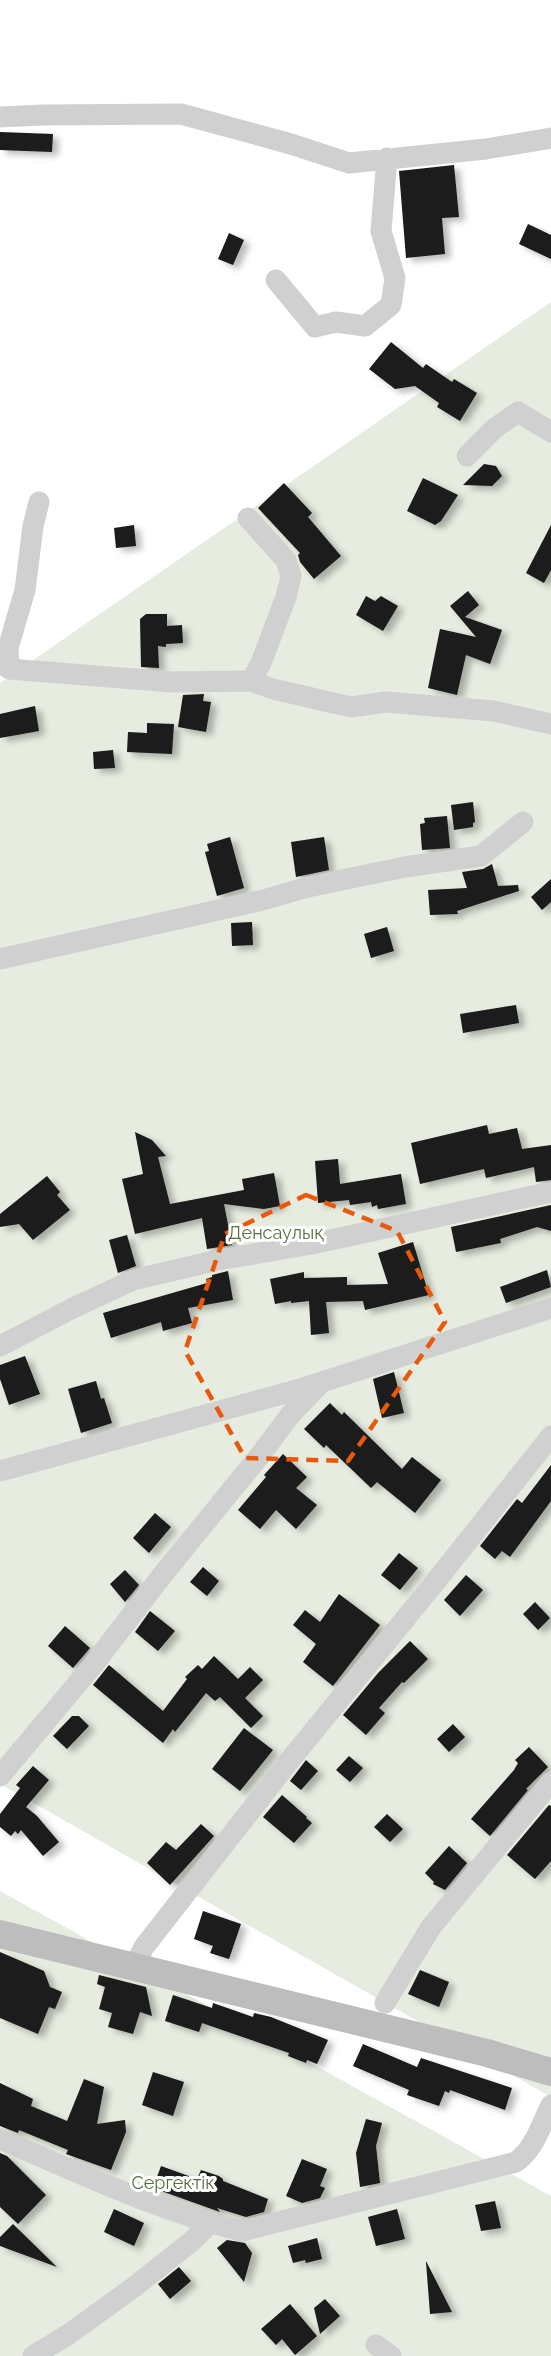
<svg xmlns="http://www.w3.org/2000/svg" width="551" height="2356" font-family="Raleway,sans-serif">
	<defs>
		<filter id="shadow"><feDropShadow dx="6" dy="4" stdDeviation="3" flood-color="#0004"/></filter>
	</defs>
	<rect width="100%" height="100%" fill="#fff"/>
	<path fill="#e6ecdf" d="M 551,302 L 551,2097 L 0,1784 L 0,683 Z
		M 0,1891 L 551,2196 L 551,2356 L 0,2356 Z"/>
	<path fill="#1a1a1a" filter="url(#shadow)" d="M 0,132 L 53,134 L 52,152 L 0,150 Z
		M 454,165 L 459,217 L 442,218 L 445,254 L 406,258 L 399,171 Z
		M 528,224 L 551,235 L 551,259 L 519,244 Z
		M 229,233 L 244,240 L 233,265 L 218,259 Z
		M 391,342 L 423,368 L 426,364 L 452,382 L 454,379 L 477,393 L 460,421 L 437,407 L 439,403 L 415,386 L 395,389 L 369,369 Z
		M 484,464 L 496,466 L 502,476 L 492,486 L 463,485 Z
		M 423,478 L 458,495 L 441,521 L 435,525 L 407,511 Z
		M 284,483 L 312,513 L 308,517 L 341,556 L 314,579 L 300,562 L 298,555 L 300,553 L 258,508 Z
		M 134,525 L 136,546 L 116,548 L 114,528 Z
		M 551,525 L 551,570 L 544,583 L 526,573 Z
		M 468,591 L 479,605 L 465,617 L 502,630 L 490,664 L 466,655 L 457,695 L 428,688 L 440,629 L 476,637 L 450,606 Z
		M 366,596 L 375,601 L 381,596 L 398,606 L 383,631 L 356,615 Z
		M 146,614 L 167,614 L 167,626 L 182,625 L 183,643 L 166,644 L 166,647 L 158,646 L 159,668 L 141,667 L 140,619 Z
		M 204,694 L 203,701 L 211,702 L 206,732 L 178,727 L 183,695 Z
		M 35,706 L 39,731 L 0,738 L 0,714 Z
		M 147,723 L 174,724 L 172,754 L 127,752 L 128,732 L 147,733 Z
		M 113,750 L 115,768 L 94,769 L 93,752 Z
		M 473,802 L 475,822 L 473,823 L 473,827 L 454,830 L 451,805 Z
		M 447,816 L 450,848 L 422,850 L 420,824 L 425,823 L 424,818 Z
		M 230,837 L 244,888 L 217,896 L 205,852 L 209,851 L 207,844 Z
		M 324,837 L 329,870 L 296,877 L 291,842 Z
		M 492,864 L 498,886 L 518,885 L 519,891 L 457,911 L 458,914 L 430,915 L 428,890 L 467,888 L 462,872 L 483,869 Z
		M 551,879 L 551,902 L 542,910 L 531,897 Z
		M 252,922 L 253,945 L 232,946 L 231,923 Z
		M 387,927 L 394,951 L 371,958 L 364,934 Z
		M 516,1005 L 519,1023 L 463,1033 L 460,1014 Z
		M 487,1125 L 489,1134 L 517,1128 L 522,1149 L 551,1145 L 551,1180 L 536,1182 L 534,1167 L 486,1178 L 484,1169 L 420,1184 L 411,1143 Z
		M 135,1132 L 152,1140 L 166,1156 L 158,1157 L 170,1204 L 244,1190 L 242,1179 L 274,1173 L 280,1206 L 264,1209 L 224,1204 L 232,1245 L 207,1249 L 202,1218 L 135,1234 L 122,1179 L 143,1174 Z
		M 338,1159 L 340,1184 L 401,1174 L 406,1204 L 378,1209 L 377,1205 L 372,1207 L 371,1202 L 350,1205 L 349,1200 L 318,1203 L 315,1161 Z
		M 47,1176 L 60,1192 L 57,1195 L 70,1210 L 33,1240 L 19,1224 L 0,1227 L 0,1214 Z
		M 551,1205 L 551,1231 L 537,1227 L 500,1239 L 501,1243 L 456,1252 L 451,1227 Z
		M 127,1235 L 136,1266 L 118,1273 L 109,1240 Z
		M 413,1242 L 429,1295 L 365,1310 L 363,1301 L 326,1302 L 329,1333 L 311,1335 L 309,1301 L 291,1303 L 291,1301 L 275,1304 L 270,1279 L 304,1272 L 304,1278 L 347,1277 L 347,1285 L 388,1284 L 378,1253 Z
		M 547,1270 L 551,1287 L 506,1303 L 500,1287 Z
		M 228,1271 L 233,1300 L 188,1308 L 192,1323 L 163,1331 L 161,1322 L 111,1338 L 103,1313 L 207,1283 L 206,1279 L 212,1277 L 212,1275 Z
		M 25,1356 L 40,1394 L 9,1405 L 0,1379 L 0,1365 Z
		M 394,1372 L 404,1413 L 382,1418 L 373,1379 Z
		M 96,1381 L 101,1399 L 104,1398 L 112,1423 L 81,1433 L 68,1389 Z
		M 330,1403 L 342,1415 L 344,1412 L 402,1469 L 412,1457 L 441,1480 L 415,1513 L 377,1482 L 371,1488 L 326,1445 L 324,1448 L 304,1429 Z
		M 283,1454 L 307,1477 L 296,1488 L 317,1505 L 296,1529 L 276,1510 L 260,1529 L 238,1510 L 266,1477 L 264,1475 Z
		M 551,1465 L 551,1501 L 510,1557 L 502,1551 L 495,1559 L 480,1546 L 517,1499 L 522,1503 Z
		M 155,1513 L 171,1527 L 149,1553 L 133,1538 Z
		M 399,1553 L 418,1568 L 400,1590 L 381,1575 Z
		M 203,1567 L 219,1581 L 207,1596 L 190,1582 Z
		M 125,1570 L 139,1585 L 125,1602 L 110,1584 Z
		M 466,1575 L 483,1590 L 460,1616 L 444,1600 Z
		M 339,1594 L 380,1625 L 333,1686 L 303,1662 L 316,1644 L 293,1625 L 305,1610 L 320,1622 Z
		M 535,1602 L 550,1618 L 538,1630 L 523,1614 Z
		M 150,1611 L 175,1631 L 158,1651 L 135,1632 Z
		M 65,1626 L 90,1648 L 73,1668 L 48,1646 Z
		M 410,1641 L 428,1659 L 404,1683 L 402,1682 L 379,1708 L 385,1713 L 366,1735 L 343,1715 L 378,1673 Z
		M 214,1656 L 238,1679 L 250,1667 L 263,1680 L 245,1698 L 263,1716 L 251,1728 L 220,1697 L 215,1701 L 206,1693 L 175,1732 L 173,1729 L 163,1743 L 93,1685 L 109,1665 L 163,1711 L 187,1679 L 185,1677 L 198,1665 L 202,1669 Z
		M 72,1716 L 79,1716 L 89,1726 L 67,1749 L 53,1736 Z
		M 453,1724 L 465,1737 L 449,1752 L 437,1739 Z
		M 244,1728 L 273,1750 L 240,1791 L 212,1769 Z
		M 529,1747 L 548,1767 L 526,1789 L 528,1790 L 490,1836 L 471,1819 L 514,1770 L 518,1763 L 515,1760 Z
		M 349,1756 L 363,1768 L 350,1782 L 336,1770 Z
		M 306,1760 L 318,1771 L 301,1790 L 290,1781 Z
		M 33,1766 L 49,1780 L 26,1807 L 37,1816 L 59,1842 L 43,1856 L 21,1830 L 18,1834 L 15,1831 L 11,1836 L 0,1827 L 0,1814 L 20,1788 L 16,1785 Z
		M 282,1795 L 307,1817 L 306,1818 L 312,1823 L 294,1843 L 263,1817 Z
		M 549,1805 L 551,1806 L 551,1861 L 535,1879 L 507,1855 Z
		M 387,1814 L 403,1829 L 390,1842 L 374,1827 Z
		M 201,1824 L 214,1836 L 170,1885 L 147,1863 L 166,1842 L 176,1850 Z
		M 449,1846 L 467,1863 L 445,1890 L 433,1884 L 434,1882 L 425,1873 Z
		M 203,1911 L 241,1924 L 229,1959 L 210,1953 L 213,1946 L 194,1939 Z
		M 0,1952 L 44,1971 L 50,1987 L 62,1992 L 55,2009 L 49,2007 L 38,2034 L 0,2018 Z
		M 420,1970 L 449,1982 L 439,2007 L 408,1994 Z
		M 99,1975 L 146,1987 L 152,2016 L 140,2012 L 133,2034 L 108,2027 L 112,2013 L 99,2009 L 105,1987 L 97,1984 Z
		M 173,1995 L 212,2008 L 213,2003 L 253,2017 L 254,2013 L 271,2017 L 328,2040 L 317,2064 L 307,2060 L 306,2063 L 288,2056 L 289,2053 L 202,2023 L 199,2032 L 165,2021 Z
		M 363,2044 L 417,2067 L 421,2058 L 512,2088 L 505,2110 L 450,2090 L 449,2093 L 445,2091 L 439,2106 L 407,2095 L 409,2090 L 353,2066 Z
		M 153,2072 L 184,2082 L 173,2116 L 142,2105 Z
		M 84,2079 L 104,2087 L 97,2124 L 125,2120 L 126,2132 L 111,2170 L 66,2154 L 68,2150 L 19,2130 L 18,2133 L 0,2126 L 0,2083 L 33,2099 L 31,2106 L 67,2121 Z
		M 366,2119 L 382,2123 L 376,2146 L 380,2183 L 360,2187 L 356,2153 Z
		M 0,2153 L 7,2156 L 46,2195 L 18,2224 L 0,2207 Z
		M 302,2159 L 327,2169 L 320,2186 L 325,2188 L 320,2198 L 302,2203 L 286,2196 Z
		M 161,2166 L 197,2179 L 201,2170 L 219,2176 L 223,2179 L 223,2181 L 268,2199 L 264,2212 L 246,2217 L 217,2208 L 220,2212 L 153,2188 Z
		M 495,2201 L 501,2228 L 481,2231 L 475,2205 Z
		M 114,2209 L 144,2223 L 134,2246 L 104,2232 Z
		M 397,2209 L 405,2239 L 376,2246 L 368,2217 Z
		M 13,2224 L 57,2267 L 0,2246 L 0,2237 Z
		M 317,2238 L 322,2259 L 306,2263 L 305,2260 L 293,2263 L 288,2246 Z
		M 227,2240 L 245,2243 L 252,2253 L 244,2282 L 217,2248 Z
		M 426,2262 L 426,2261 L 452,2312 L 430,2314 Z
		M 179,2267 L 191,2281 L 170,2299 L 158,2284 Z
		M 325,2299 L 340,2316 L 320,2334 L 314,2308 Z
		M 290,2304 L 317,2336 L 295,2355 L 282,2339 L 276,2345 L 261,2329 Z"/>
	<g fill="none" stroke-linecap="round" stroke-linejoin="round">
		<path stroke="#d0d0d0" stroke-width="21" d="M 0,117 L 42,115 L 181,114 L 291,144 L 349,163 L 486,149 L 551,138
			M 276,280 L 315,327 L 336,322 L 365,326 L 391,305 L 395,278 L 381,231 L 387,158
			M 467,456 L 495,428 L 518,412 L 551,432
			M 39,502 L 33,526 L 25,590 L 8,648 L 9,669 L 172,682 L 251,681 L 273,689 L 351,707 L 386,702 L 494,711 L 551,724
			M 248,518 L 286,560 L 291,576 L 286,597 L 261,663 L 251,681
			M 0,959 L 263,900 L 308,887 L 405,867 L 481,856 L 523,822
			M 0,1346 L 73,1308 L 133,1280 L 218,1260 L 312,1244 L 551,1192
			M 0,1471 L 297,1390 L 551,1308
			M 0,1776 L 93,1665 L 164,1573 L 261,1454 L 291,1414 L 320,1384
			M 133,1968 L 144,1947 L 290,1760 L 436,1581 L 551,1436
			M 385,2003 L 431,1927 L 551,1782
			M 0,2139 C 80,2173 158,2211 242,2231 L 516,2162 C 535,2148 541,2125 551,2105
			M 376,2345 L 391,2356
			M 33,2356 L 69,2334 L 134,2287 L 192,2241 L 210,2223"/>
		<path stroke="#bdbdbd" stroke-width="28" d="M 0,1934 L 487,2053 L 551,2072"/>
	</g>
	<path fill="none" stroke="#e8590c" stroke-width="4.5" stroke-dasharray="12 8" stroke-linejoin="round" d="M 306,1195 L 397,1231 L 445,1322 L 348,1461 L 245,1458 L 185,1351 L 225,1234 Z"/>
	<g text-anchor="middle" stroke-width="6" stroke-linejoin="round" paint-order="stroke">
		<g font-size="18" fill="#56703f" stroke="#fff">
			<text x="276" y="1239">Денсаулық</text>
			<text x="173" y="2189">Сергектік</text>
		</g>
	</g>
</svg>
